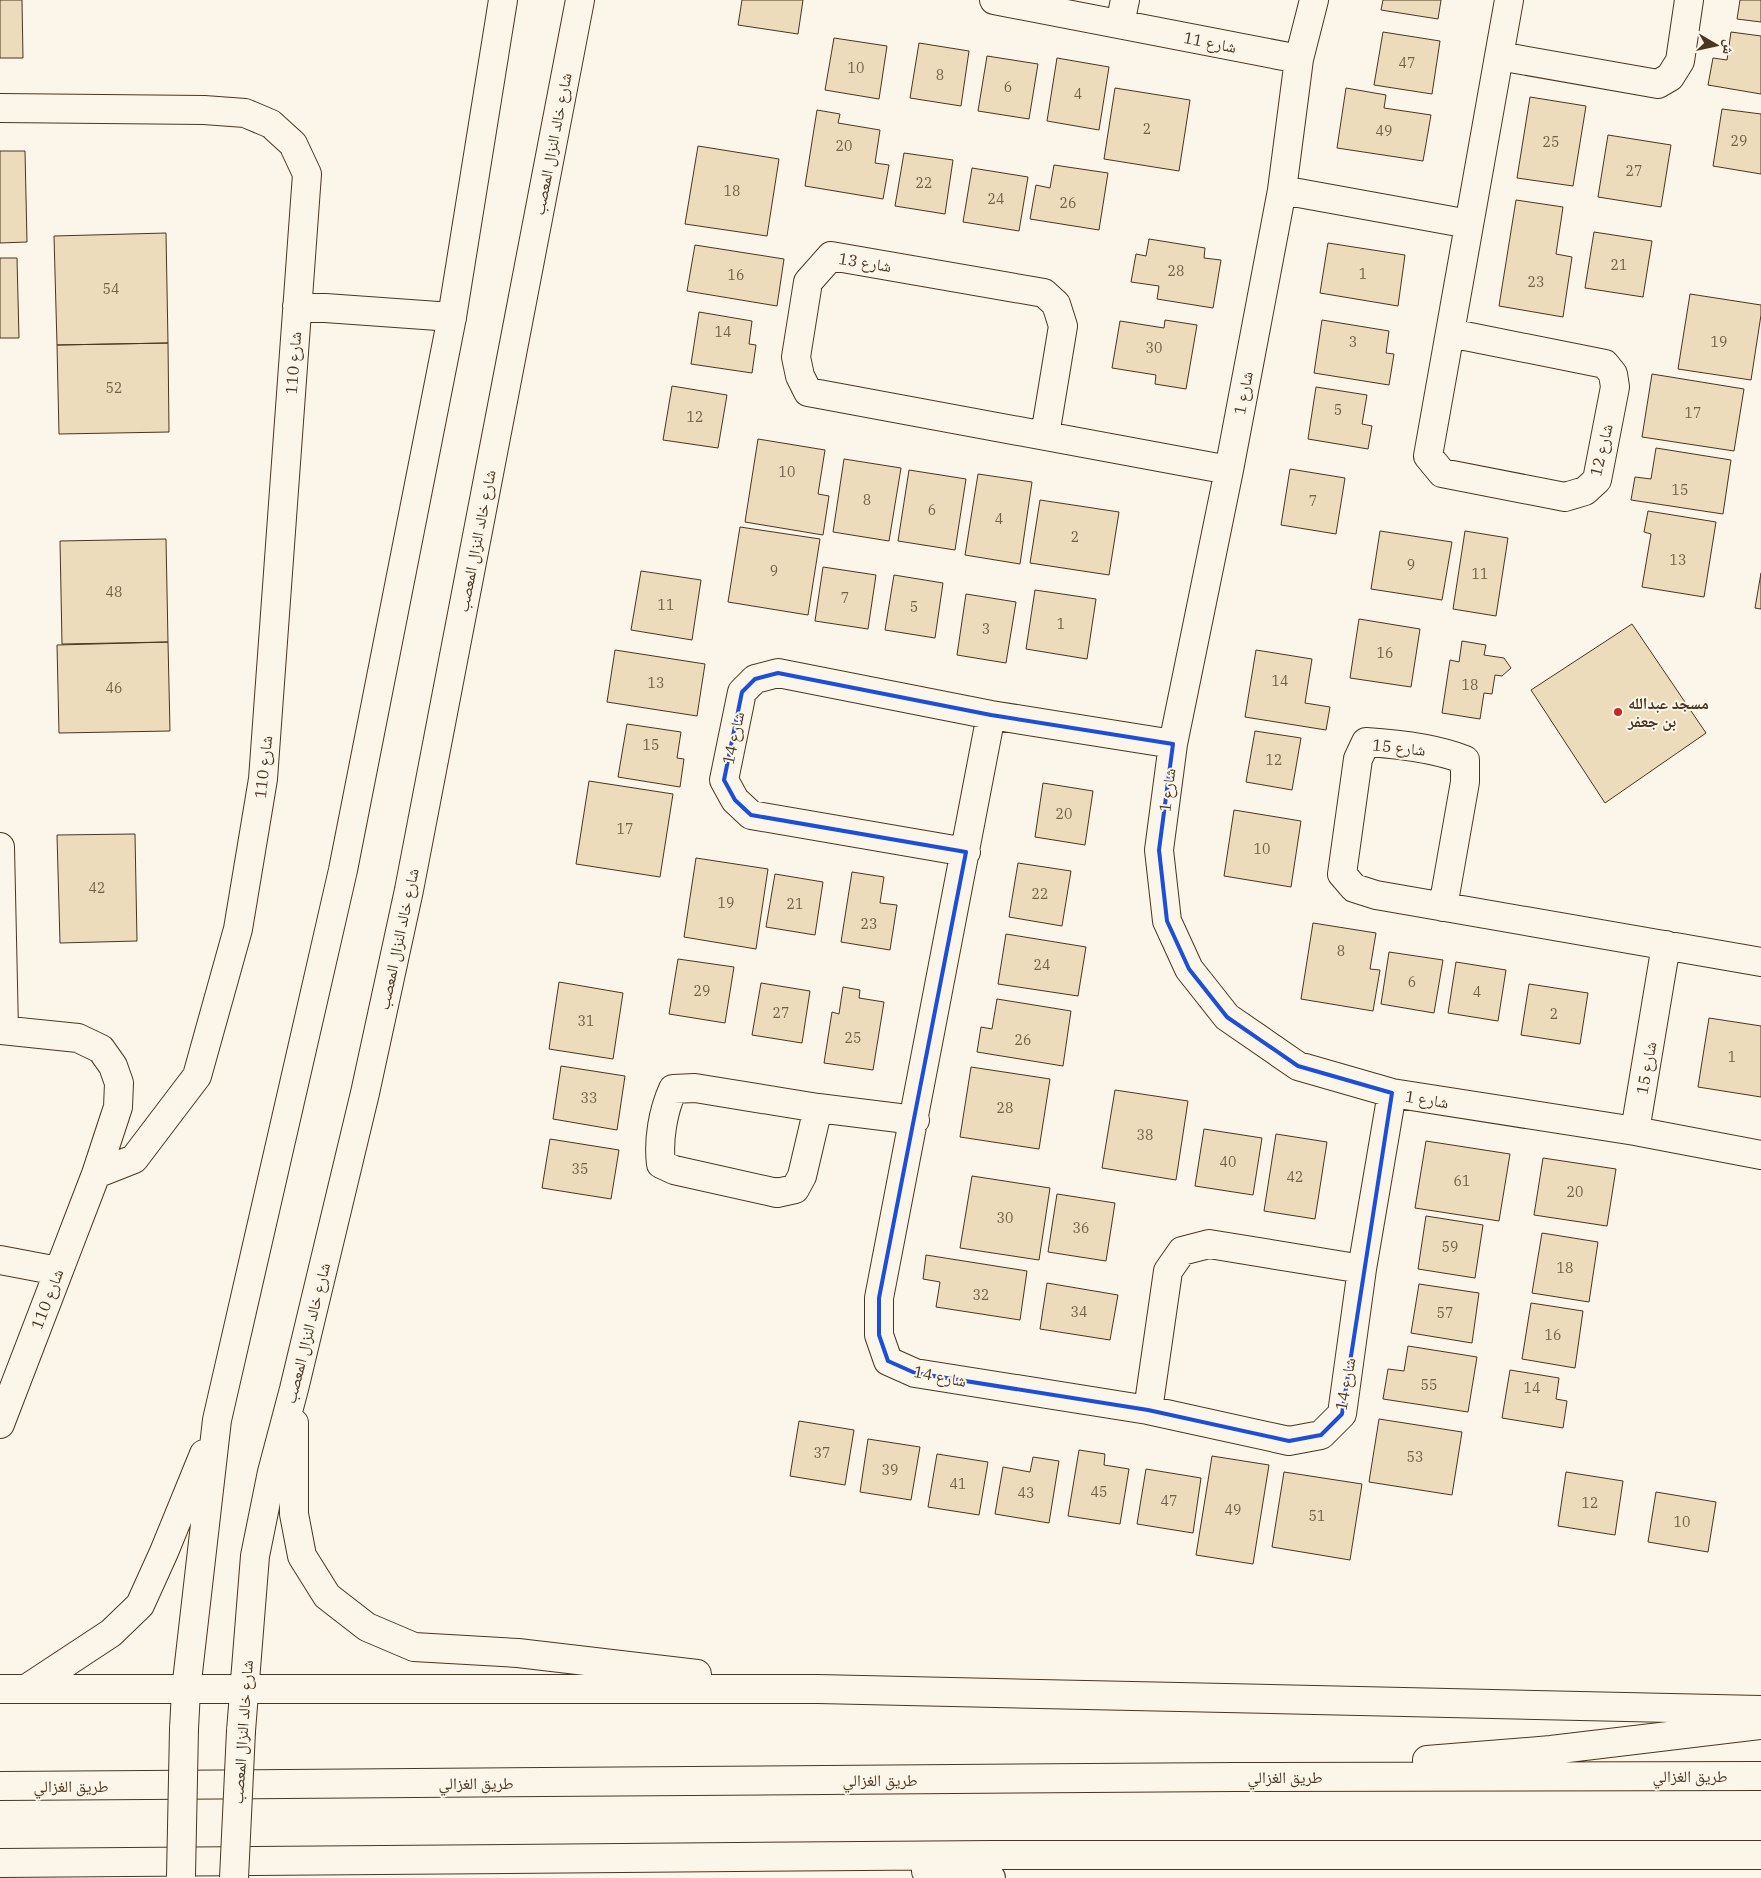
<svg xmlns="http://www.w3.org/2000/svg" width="1761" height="1878" font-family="'IBM Plex Serif','Noto Naskh Arabic',serif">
	<rect width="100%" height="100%" fill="#fbf6e9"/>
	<path fill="#ecdcbc" stroke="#4a3520" d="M 0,0 L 22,0 L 23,58 L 0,58 Z
		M 742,0 L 803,0 L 798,34 L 738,25 Z
		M 1383,0 L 1441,0 L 1438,19 L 1381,10 Z
		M 1740,0 L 1761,0 L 1761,22 L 1737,19 Z
		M 1383,32 L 1440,41 L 1432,94 L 1374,85 Z
		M 1731,32 L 1761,36 L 1761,94 L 1708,85 L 1713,58 L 1727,60 Z
		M 834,38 L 887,46 L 879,99 L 825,90 Z
		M 919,43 L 969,51 L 961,106 L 910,98 Z
		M 987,56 L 1038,64 L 1029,119 L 978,111 Z
		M 1057,58 L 1109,67 L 1099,130 L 1047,121 Z
		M 1115,88 L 1190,100 L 1179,171 L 1104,159 Z
		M 1346,88 L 1386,95 L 1384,108 L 1431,115 L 1423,161 L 1337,148 Z
		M 1530,97 L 1586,106 L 1573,186 L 1517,178 Z
		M 1722,109 L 1761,114 L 1761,174 L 1713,166 Z
		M 817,110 L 840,114 L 838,123 L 880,130 L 875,163 L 889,165 L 883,199 L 805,186 Z
		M 1608,135 L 1671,145 L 1661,207 L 1598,197 Z
		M 698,146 L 779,159 L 767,236 L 685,224 Z
		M 0,151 L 25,151 L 27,242 L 0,243 Z
		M 904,153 L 953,160 L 945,214 L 895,206 Z
		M 1054,165 L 1108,173 L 1099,230 L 1030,219 L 1036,185 L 1050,188 Z
		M 972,168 L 1028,177 L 1019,231 L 963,222 Z
		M 1516,200 L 1563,207 L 1556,254 L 1572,257 L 1563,317 L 1499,306 Z
		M 1594,232 L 1652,241 L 1643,297 L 1585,288 Z
		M 166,233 L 168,343 L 57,345 L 54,236 Z
		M 1149,239 L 1205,248 L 1204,258 L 1221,260 L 1213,308 L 1157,299 L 1159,286 L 1131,282 L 1136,254 L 1146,256 Z
		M 1328,243 L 1405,255 L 1398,306 L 1320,293 Z
		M 695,245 L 784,259 L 777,306 L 687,291 Z
		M 0,258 L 17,258 L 19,338 L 0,338 Z
		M 1690,294 L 1761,305 L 1761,315 L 1751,380 L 1678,369 Z
		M 699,312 L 752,321 L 749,344 L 756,345 L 752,373 L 691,364 Z
		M 1165,320 L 1197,325 L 1186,389 L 1155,384 L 1156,375 L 1112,368 L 1120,321 L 1164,328 Z
		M 1322,320 L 1389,331 L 1386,353 L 1394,354 L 1389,385 L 1314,373 Z
		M 168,343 L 169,432 L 59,434 L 57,345 Z
		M 1652,374 L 1744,389 L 1734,451 L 1642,437 Z
		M 672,386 L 727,395 L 718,448 L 663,440 Z
		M 1316,387 L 1367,395 L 1362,424 L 1372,426 L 1368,449 L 1308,439 Z
		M 758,439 L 825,450 L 818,494 L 829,496 L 823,535 L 745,522 Z
		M 1656,448 L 1731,460 L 1723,514 L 1631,500 L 1635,477 L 1651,479 Z
		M 844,459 L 901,468 L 889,541 L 833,532 Z
		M 1290,469 L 1345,478 L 1336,534 L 1281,525 Z
		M 909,470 L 966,479 L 955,550 L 898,541 Z
		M 978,474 L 1032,482 L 1020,564 L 965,555 Z
		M 1040,500 L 1119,512 L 1109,575 L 1030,563 Z
		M 1648,511 L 1716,522 L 1704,597 L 1642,587 L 1651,534 L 1644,532 Z
		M 740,527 L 820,539 L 808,615 L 728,602 Z
		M 1380,531 L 1452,542 L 1442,600 L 1371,589 Z
		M 1465,531 L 1508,538 L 1496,616 L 1453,609 Z
		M 166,539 L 168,642 L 62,644 L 60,541 Z
		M 823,567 L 876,575 L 868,629 L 815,621 Z
		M 641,571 L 701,580 L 692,640 L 631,630 Z
		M 1761,573 L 1761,609 L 1755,608 Z
		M 894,575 L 943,583 L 935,638 L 885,630 Z
		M 1035,590 L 1096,599 L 1087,659 L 1026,649 Z
		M 966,594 L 1016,602 L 1006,663 L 957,655 Z
		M 1359,619 L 1420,629 L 1411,687 L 1350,678 Z
		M 1632,624 L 1706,733 L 1605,803 L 1531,690 Z
		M 1462,641 L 1486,645 L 1484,655 L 1504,658 L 1511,668 L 1502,676 L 1495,675 L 1492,694 L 1484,693 L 1480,719 L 1442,713 L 1450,660 L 1459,662 Z
		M 168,642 L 170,731 L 59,733 L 57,645 Z
		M 615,650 L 705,664 L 697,716 L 607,702 Z
		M 1256,650 L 1312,659 L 1305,703 L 1330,707 L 1326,730 L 1245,717 Z
		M 627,724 L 681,732 L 677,758 L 684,759 L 680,787 L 618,777 Z
		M 1255,731 L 1301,738 L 1292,790 L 1246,782 Z
		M 589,781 L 673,794 L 660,877 L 576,864 Z
		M 1043,783 L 1093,791 L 1085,845 L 1035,837 Z
		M 1234,810 L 1301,821 L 1291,887 L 1224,876 Z
		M 135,834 L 137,941 L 60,943 L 57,835 Z
		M 696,858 L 768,869 L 756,949 L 684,937 Z
		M 1018,863 L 1071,871 L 1062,926 L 1009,917 Z
		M 852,872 L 884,877 L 880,903 L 897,905 L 890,950 L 841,942 Z
		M 775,874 L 823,882 L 815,935 L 766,927 Z
		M 1313,923 L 1376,933 L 1370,969 L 1380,970 L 1373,1011 L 1301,999 Z
		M 1006,934 L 1086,947 L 1078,996 L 998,984 Z
		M 1389,952 L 1443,960 L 1434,1013 L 1381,1004 Z
		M 678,959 L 734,967 L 725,1023 L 669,1014 Z
		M 1456,962 L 1506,970 L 1498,1021 L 1448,1013 Z
		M 559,982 L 623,993 L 613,1059 L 549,1049 Z
		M 761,983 L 810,991 L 802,1043 L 752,1035 Z
		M 1529,984 L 1588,993 L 1580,1044 L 1521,1035 Z
		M 843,987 L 860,990 L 859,998 L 884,1002 L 873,1070 L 824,1063 L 832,1012 L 839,1014 Z
		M 997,999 L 1071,1011 L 1063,1066 L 977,1052 L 981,1027 L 992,1029 Z
		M 1709,1018 L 1761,1026 L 1761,1097 L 1698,1087 Z
		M 561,1066 L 625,1076 L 617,1130 L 553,1119 Z
		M 971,1067 L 1050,1079 L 1039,1149 L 960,1137 Z
		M 1115,1090 L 1188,1101 L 1176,1180 L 1102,1168 Z
		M 1204,1129 L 1262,1138 L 1253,1195 L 1195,1186 Z
		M 1276,1134 L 1327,1142 L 1315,1219 L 1264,1211 Z
		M 550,1139 L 619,1150 L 611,1199 L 542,1188 Z
		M 1426,1141 L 1510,1154 L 1499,1221 L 1415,1208 Z
		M 1543,1158 L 1616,1169 L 1607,1226 L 1534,1215 Z
		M 972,1176 L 1050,1188 L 1039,1260 L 960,1248 Z
		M 1057,1194 L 1115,1203 L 1106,1261 L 1048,1252 Z
		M 1426,1216 L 1483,1225 L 1475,1278 L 1418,1269 Z
		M 1542,1233 L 1598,1242 L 1589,1302 L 1532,1293 Z
		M 926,1255 L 1027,1271 L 1020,1320 L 936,1307 L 940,1282 L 923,1279 Z
		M 1047,1283 L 1118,1295 L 1110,1340 L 1040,1329 Z
		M 1419,1284 L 1479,1293 L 1472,1343 L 1411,1333 Z
		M 1531,1303 L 1583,1311 L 1575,1368 L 1522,1359 Z
		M 1408,1346 L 1477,1357 L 1468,1412 L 1383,1399 L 1388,1369 L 1404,1371 Z
		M 1510,1370 L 1559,1378 L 1556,1399 L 1567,1401 L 1563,1428 L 1502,1418 Z
		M 1379,1419 L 1462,1432 L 1452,1495 L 1369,1482 Z
		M 799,1421 L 854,1430 L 845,1485 L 790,1476 Z
		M 868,1439 L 920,1447 L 911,1500 L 860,1492 Z
		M 1079,1450 L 1105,1454 L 1104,1465 L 1129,1469 L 1120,1524 L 1068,1516 Z
		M 937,1454 L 988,1462 L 979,1515 L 928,1507 Z
		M 1212,1456 L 1269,1465 L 1253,1564 L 1196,1555 Z
		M 1033,1457 L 1059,1461 L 1049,1523 L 995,1514 L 1003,1467 L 1030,1472 Z
		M 1146,1469 L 1201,1478 L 1193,1533 L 1137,1524 Z
		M 1284,1472 L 1362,1484 L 1350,1560 L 1272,1547 Z
		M 1566,1472 L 1623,1481 L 1615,1535 L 1558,1526 Z
		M 1656,1492 L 1716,1502 L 1708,1552 L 1648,1542 Z"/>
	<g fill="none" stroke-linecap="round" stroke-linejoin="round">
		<defs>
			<path id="minor" d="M 994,0 L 1299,59
				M 1314,0 L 1299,59 L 1282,190 L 1229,470 L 1173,744 L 1159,850 L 1167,921 L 1189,969 L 1227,1017 L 1298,1066 L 1392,1093 L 1635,1131 L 1761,1155
				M 1120,24 L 1125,0
				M 1499,56 L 1658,84 L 1670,77 L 1680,61 L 1689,0
				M 0,108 L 204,110 L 245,113 L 271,124 L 293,144 L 307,174 L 263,779 L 238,929 L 197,1076 L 134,1159 L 96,1174
				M 1282,190 L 1469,224
				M 297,306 L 452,317
				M 1450,333 L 1605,364 L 1613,374 L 1615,387 L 1597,480 L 1585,491 L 1565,497 L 1442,473 L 1428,456 L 1509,0
				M 1045,435 L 1063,326 L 1056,304 L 1044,293 L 831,256 L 808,282 L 796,357 L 800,376 L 808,392 L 1229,470
				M 991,715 L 879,1298 L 879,1335 L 888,1361 L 915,1373 L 1148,1410 L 1289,1441 L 1321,1435 L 1342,1414 L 1362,1269 L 1392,1093
				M 0,847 L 4,1030
				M 966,852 L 751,815 L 735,800 L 724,780 L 742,692 L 755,679 L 778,673 L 991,715 L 1173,744
				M 1443,907 L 1465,782 L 1465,760 C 1435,748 1399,744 1366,742 L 1358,759 L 1342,874 L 1354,888 L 1376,895 L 1761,962
				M 0,1030 L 78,1038 L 101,1049 L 113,1066 L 119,1083 L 118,1107 L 96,1174 L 0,1424
				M 695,1088 L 818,1108 L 802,1176 L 795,1189 L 777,1193 L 674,1170 L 661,1164 C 658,1140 663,1111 673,1089 Z
				M 818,1108 L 915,1120
				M 1635,1131 L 1666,945
				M 0,1260 L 58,1271
				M 1148,1410 L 1168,1271 L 1182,1251 L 1209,1244 L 1362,1269"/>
			<path id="major" d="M 294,1423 L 294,1514 L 302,1556 L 327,1596 L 367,1627 L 414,1647 L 518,1653 L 697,1674
				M 0,1689 L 818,1689 L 1761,1710
				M 26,1689 L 111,1633 L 140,1605 L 164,1552 L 204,1454
				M 184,1729 L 186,1690 L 217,1420 L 343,870 L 452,317 L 503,0
				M 241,1731 L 255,1556 L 272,1472 L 294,1389 L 365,1093 L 409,890 L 580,0"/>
			<path id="highway" d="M 1427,1760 L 1551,1750 L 1761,1725
				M 0,1786 L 1234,1777 L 1761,1776
				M 0,1863 L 994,1855 L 1761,1855
				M 926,1871 L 991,1878"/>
		</defs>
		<use href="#minor" stroke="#4a3520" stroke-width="30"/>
		<use href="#major" stroke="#4a3520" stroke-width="30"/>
		<use href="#highway" stroke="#4a3520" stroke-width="30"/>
		<use href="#minor" stroke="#fbf6e9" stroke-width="28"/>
		<use href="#major" stroke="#fbf6e9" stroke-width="28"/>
		<use href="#highway" stroke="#fbf6e9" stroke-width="28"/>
		<defs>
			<path id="major-bridge" d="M 181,1876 L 184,1729
				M 234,1878 L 241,1731"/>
		</defs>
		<use href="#major-bridge" stroke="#4a3520" stroke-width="30" stroke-linecap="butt"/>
		<use href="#major-bridge" stroke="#fbf6e9" stroke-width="28"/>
	</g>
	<path fill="none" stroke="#1d4ed8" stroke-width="4" stroke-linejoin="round" d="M 778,673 L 991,715 L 1173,744 L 1159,850 L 1167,921 L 1189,969 L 1227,1017 L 1298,1066 L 1392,1093 L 1342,1414 L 1321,1435 L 1289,1441 L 1148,1410 L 915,1373 L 888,1361 L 879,1335 L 879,1298 L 966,852 L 751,815 L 735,800 L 724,780 L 742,692 L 755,679 Z"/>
	<circle fill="#c62828" stroke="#fbf6e9" stroke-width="2" cx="1618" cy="712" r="5"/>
	<g text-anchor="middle" stroke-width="4" stroke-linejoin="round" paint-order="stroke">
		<g font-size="14" fill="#725f47">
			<text x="1407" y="68">47</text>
			<text x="856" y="73">10</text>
			<text x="940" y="80">8</text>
			<text x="1008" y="92">6</text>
			<text x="1078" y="99">4</text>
			<text x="1147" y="134">2</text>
			<text x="1384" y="136">49</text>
			<text x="1739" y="146">29</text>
			<text x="1551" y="147">25</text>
			<text x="844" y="151">20</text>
			<text x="1634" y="176">27</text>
			<text x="924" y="188">22</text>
			<text x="732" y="196">18</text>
			<text x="996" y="204">24</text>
			<text x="1068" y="208">26</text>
			<text x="1619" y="270">21</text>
			<text x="1176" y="276">28</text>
			<text x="1363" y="279">1</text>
			<text x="736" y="280">16</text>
			<text x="1536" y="287">23</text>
			<text x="111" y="294">54</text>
			<text x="723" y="337">14</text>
			<text x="1353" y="347">3</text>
			<text x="1719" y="347">19</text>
			<text x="1154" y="353">30</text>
			<text x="114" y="393">52</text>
			<text x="1338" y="415">5</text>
			<text x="1693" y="418">17</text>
			<text x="695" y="422">12</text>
			<text x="787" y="477">10</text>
			<text x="1680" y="495">15</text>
			<text x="867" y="505">8</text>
			<text x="1313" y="506">7</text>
			<text x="932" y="515">6</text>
			<text x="999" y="524">4</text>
			<text x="1075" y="542">2</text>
			<text x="1678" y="565">13</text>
			<text x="1411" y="570">9</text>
			<text x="774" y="576">9</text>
			<text x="1480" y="579">11</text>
			<text x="114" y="597">48</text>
			<text x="845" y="603">7</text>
			<text x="666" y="610">11</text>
			<text x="914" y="612">5</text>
			<text x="1061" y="629">1</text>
			<text x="986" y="634">3</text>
			<text x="1385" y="658">16</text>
			<text x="1280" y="686">14</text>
			<text x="656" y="688">13</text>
			<text x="1470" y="690">18</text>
			<text x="114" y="693">46</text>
			<text x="651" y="750">15</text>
			<text x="1274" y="765">12</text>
			<text x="1064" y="819">20</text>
			<text x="625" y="834">17</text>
			<text x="1262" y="854">10</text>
			<text x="97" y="893">42</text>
			<text x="1040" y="899">22</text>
			<text x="726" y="908">19</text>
			<text x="795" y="909">21</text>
			<text x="869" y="929">23</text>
			<text x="1341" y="956">8</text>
			<text x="1042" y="970">24</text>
			<text x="1412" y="987">6</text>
			<text x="702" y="996">29</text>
			<text x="1477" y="997">4</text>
			<text x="781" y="1018">27</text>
			<text x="1554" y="1019">2</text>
			<text x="586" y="1026">31</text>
			<text x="853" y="1043">25</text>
			<text x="1023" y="1045">26</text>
			<text x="1732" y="1062">1</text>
			<text x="589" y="1103">33</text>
			<text x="1005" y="1113">28</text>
			<text x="1145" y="1140">38</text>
			<text x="1228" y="1167">40</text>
			<text x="580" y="1174">35</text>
			<text x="1295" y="1182">42</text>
			<text x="1462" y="1186">61</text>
			<text x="1575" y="1197">20</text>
			<text x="1005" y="1223">30</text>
			<text x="1081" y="1233">36</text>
			<text x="1450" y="1252">59</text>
			<text x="1565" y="1273">18</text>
			<text x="981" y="1300">32</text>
			<text x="1079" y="1317">34</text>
			<text x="1445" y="1318">57</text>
			<text x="1553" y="1340">16</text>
			<text x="1429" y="1390">55</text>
			<text x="1532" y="1393">14</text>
			<text x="822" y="1458">37</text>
			<text x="1415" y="1462">53</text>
			<text x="890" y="1475">39</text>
			<text x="958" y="1489">41</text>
			<text x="1099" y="1497">45</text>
			<text x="1026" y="1498">43</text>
			<text x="1169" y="1506">47</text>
			<text x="1590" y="1508">12</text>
			<text x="1233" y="1515">49</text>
			<text x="1317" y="1521">51</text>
			<text x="1682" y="1527">10</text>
		</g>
		<g font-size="16" fill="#4a3520" stroke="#fbf6e9">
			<text transform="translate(1210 42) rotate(11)" y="6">شارع 11</text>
			<text transform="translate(552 144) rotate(-79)" y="6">شارع خالد النزال المعصب</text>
			<text transform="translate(865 262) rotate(9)" y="6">شارع 13</text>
			<text transform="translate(293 363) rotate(-86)" y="6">شارع 110</text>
			<text transform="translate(1243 393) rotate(-79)" y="6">شارع 1</text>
			<text transform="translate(1601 450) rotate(-77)" y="6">شارع 12</text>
			<text transform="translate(476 541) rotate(-79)" y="6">شارع خالد النزال المعصب</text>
			<text transform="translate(733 738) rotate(-78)" y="6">شارع 14</text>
			<text transform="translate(1399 747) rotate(6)" y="6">شارع 15</text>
			<text transform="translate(263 767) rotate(-84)" y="6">شارع 110</text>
			<text transform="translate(1167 790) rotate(-83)" y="6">شارع 1</text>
			<text transform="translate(398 939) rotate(-78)" y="6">شارع خالد النزال المعصب</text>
			<text transform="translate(1646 1068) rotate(-80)" y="6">شارع 15</text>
			<text transform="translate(1427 1099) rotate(9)" y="6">شارع 1</text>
			<text transform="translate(47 1299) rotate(-69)" y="6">شارع 110</text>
			<text transform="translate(307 1333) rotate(-76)" y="6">شارع خالد النزال المعصب</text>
			<text transform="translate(940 1376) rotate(11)" y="6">شارع 14</text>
			<text transform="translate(1345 1384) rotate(-80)" y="6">شارع 14</text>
			<text transform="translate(242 1732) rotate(-86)" y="6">شارع خالد النزال المعصب</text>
			<text x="1690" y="1782">طريق الغزالي</text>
			<text x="1285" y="1783">طريق الغزالي</text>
			<text x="880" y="1786">طريق الغزالي</text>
			<text x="476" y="1789">طريق الغزالي</text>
			<text x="71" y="1792">طريق الغزالي</text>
		</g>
		<g font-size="16" font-weight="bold" fill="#4a3520" stroke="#fbf6e9" text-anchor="start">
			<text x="1628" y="709">مسجد عبدالله<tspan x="1628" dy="18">بن جعفر</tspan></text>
		</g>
	</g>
	<g transform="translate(1716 45) rotate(99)" stroke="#fbf6e9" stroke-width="4" paint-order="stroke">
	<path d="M0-4L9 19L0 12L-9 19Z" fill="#4a3520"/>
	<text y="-8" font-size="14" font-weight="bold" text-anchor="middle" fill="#4a3520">ش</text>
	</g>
</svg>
